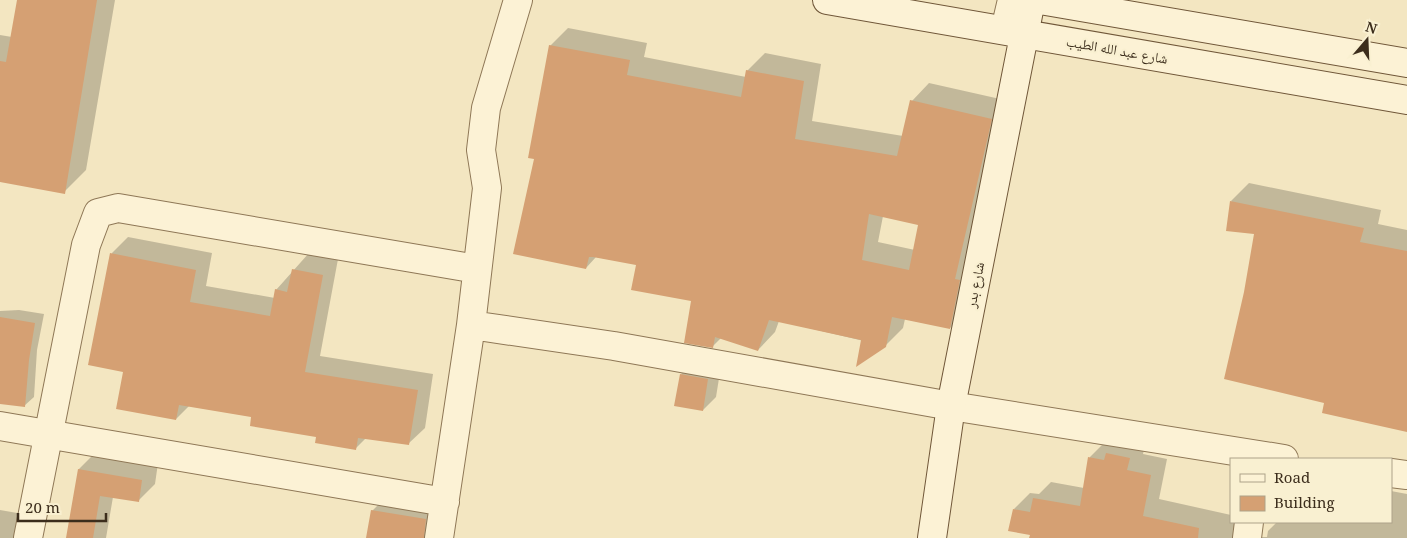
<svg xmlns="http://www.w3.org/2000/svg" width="1407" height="538" font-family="'Noto Serif','Noto Naskh Arabic',serif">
	<rect width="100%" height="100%" fill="#f3e6c1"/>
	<path fill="#0003" fill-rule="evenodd" d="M 18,0 L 115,0 L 86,170 L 64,192 L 0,181 L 0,35 L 12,37 Z
		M 568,28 L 647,43 L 644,57 L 746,77 L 747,71 L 765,53 L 821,64 L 812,121 L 903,136 L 912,101 L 929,83 L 1009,101 L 968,310 L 950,328 L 905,319 L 903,328 L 885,346 L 779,321 L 775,332 L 758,350 L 721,338 L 713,346 L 692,300 L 637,264 L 596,257 L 586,268 L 535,158 L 550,46 ZM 883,216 L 920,224 L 915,250 L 878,242 Z
		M 1249,183 L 1381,210 L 1378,224 L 1407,230 L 1407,429 L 1325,402 L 1246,292 L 1255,233 L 1231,201 Z
		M 128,237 L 212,253 L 206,286 L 275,298 L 276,290 L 309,253 L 338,259 L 320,356 L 433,374 L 425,428 L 408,444 L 366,438 L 356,448 L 253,415 L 190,405 L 176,419 L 125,371 L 112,253 Z
		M 19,310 L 44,314 L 37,350 L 34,397 L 24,406 L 0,402 L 0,311 Z
		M 694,361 L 721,366 L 716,397 L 703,410 L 681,374 Z
		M 1106,441 L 1146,441 L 1143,454 L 1167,459 L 1159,499 L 1231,515 L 1231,522 L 1248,522 L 1255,534 L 1262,537 L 1267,537 L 1268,531 L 1277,522 L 1391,522 L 1391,491 L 1407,494 L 1407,538 L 1031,538 L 1031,534 L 1014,509 L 1030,493 L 1039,494 L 1051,482 L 1084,488 L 1090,457 Z
		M 96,452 L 158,463 L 155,484 L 138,501 L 113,497 L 106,538 L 67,538 L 79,469 Z
		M 385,498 L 435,506 L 429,538 L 367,538 L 372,511 Z
		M 0,510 L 23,514 L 19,538 L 0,538 Z"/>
	<path fill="#d5a073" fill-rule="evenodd" d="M 17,0 L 97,0 L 65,194 L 0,182 L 0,61 L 6,62 Z
		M 549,45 L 630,60 L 627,75 L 741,97 L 746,70 L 804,81 L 795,139 L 897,156 L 910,100 L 992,119 L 955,279 L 960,280 L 950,329 L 892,317 L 886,347 L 856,367 L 861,340 L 769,320 L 758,351 L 715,337 L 713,348 L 684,343 L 691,301 L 631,290 L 636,265 L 593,257 L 589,257 L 586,269 L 513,254 L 534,159 L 528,158 ZM 869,214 L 918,225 L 909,270 L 862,260 Z
		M 1230,201 L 1364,228 L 1360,242 L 1407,251 L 1407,432 L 1322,413 L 1324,403 L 1224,379 L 1244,292 L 1254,234 L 1226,231 Z
		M 110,253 L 196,270 L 190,302 L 270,316 L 275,289 L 287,292 L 292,269 L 323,275 L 305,372 L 418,390 L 409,445 L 358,438 L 356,450 L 315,443 L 316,437 L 250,426 L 251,417 L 179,405 L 176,420 L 116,409 L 123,372 L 88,365 Z
		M 0,317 L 35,323 L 29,360 L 25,407 L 0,404 Z
		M 680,374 L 708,379 L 703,411 L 674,406 Z
		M 1106,453 L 1130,458 L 1127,470 L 1151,475 L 1143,516 L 1199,528 L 1198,538 L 1029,538 L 1030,535 L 1008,531 L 1013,509 L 1030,512 L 1033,498 L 1080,506 L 1088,457 L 1104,460 Z
		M 78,469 L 142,480 L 139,502 L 100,496 L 93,538 L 66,538 Z
		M 371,510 L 426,519 L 424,538 L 366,538 Z"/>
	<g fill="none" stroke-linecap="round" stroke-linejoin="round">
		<defs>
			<path id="street" d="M 1005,30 L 1012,0
				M 471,325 L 614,346 L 951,406 L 1284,459
				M 0,426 L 445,502
				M 1391,473 L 1407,475
				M 28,538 L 86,245 L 98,213 L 118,208 L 477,269
				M 439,538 L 471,325 L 487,188 L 481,150 L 486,108 L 518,0
				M 1247,538 L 1249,522"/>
			<path id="secondary" d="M 827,0 L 1407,100
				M 1040,0 L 1407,63
				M 932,538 L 951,406 L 1031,0"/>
		</defs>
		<use href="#street" stroke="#8e7756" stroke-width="30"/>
		<use href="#secondary" stroke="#705739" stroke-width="30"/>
		<use href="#street" stroke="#fcf2d5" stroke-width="28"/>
		<use href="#secondary" stroke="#fcf2d5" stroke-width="28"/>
	</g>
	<g text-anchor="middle" stroke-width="4.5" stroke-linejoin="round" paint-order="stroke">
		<g font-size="14" fill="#3c2d1c" stroke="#f9f0d1">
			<text transform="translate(1117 50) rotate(10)" y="5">شارع عبد الله الطيب</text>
			<text transform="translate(975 285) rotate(-79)" y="5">شارع بدر</text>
		</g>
	</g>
	<rect x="1230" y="458" width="162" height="65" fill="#f9f0d1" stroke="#ada289"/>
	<rect x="1240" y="474" width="25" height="8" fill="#fcf2d5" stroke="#ada289"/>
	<text x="1274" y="483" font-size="15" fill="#3c2d1c">Road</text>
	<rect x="1240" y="496" width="25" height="15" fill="#d5a073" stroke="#ada289"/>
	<text x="1274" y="508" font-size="15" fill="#3c2d1c">Building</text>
	<g transform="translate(1367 40) rotate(19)" stroke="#f9f0d1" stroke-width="4" paint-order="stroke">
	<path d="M0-4L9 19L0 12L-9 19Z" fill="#3c2d1c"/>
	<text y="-8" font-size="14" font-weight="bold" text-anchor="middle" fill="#3c2d1c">N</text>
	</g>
	<path d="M18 513v8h88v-8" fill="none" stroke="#3c2d1c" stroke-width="2.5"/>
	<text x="25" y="513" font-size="15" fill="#3c2d1c" stroke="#f9f0d1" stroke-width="4" paint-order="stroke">20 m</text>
</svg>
